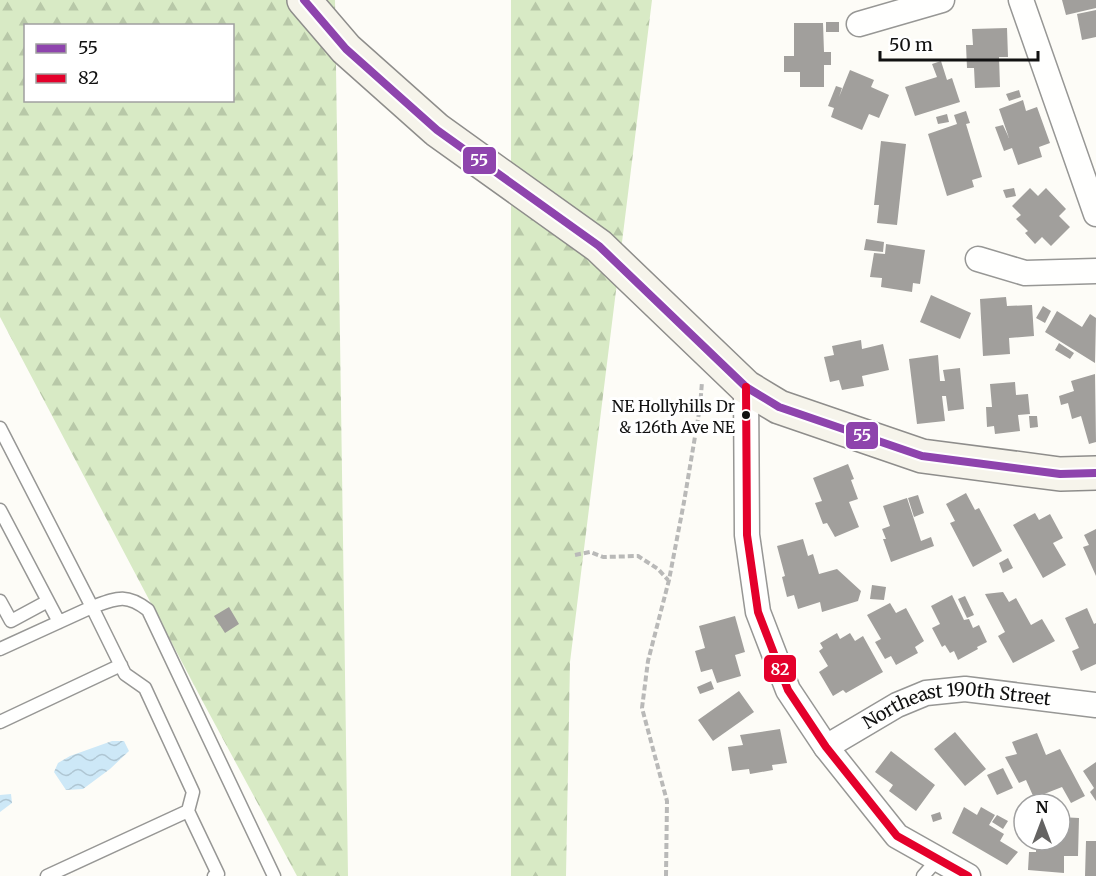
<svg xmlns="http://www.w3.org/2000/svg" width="1096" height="876" font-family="Merriweather,serif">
	<defs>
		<pattern id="forest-firs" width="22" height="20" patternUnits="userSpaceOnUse" patternTransform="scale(1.5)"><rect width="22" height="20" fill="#d8eac5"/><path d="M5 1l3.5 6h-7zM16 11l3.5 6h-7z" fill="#b8c8a8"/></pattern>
		<pattern id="water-waves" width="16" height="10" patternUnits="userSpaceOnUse" patternTransform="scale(1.5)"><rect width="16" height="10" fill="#cde8f7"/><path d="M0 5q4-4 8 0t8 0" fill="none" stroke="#afc6d3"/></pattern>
	</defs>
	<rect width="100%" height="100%" fill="#fdfcf7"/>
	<path fill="url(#forest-firs)" fill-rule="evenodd" d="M 0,0 L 335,0 L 348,876 L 297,876 L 203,702 L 0,317 ZM 26,26 L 232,26 L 232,100 L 26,100 Z
		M 511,0 L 652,0 L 570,662 L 566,876 L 511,876 Z"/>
	<path fill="url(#water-waves)" d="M 112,741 L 124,741 L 129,751 L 110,769 L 83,789 L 66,790 L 54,772 L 58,763 L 70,756 Z
		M 11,794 L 12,803 L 0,812 L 0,795 Z"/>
	<path fill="#a19f9c" d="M 1062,0 L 1096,0 L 1096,8 L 1066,15 Z
		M 1096,10 L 1096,37 L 1082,40 L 1077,14 Z
		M 826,22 L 839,22 L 839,32 L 826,32 Z
		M 794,23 L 823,23 L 824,52 L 831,52 L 831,65 L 824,65 L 824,87 L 800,87 L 800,72 L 784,72 L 784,56 L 794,56 Z
		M 1007,28 L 1008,57 L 999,57 L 1000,87 L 975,88 L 974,68 L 967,68 L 966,45 L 973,45 L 972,29 Z
		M 941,61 L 947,80 L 952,78 L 960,102 L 915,116 L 905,87 L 937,77 L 932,64 Z
		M 850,70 L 874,80 L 871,87 L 889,95 L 879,118 L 869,114 L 862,130 L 831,117 L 834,108 L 828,106 L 836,86 L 842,88 L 839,97 Z
		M 1019,90 L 1021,97 L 1009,101 L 1006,94 Z
		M 1023,100 L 1026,111 L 1037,107 L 1050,143 L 1039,147 L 1042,157 L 1018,165 L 1012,148 L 1004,151 L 995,127 L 1003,125 L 1009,138 L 999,109 Z
		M 966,111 L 970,123 L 966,124 L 982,177 L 972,180 L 974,187 L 947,196 L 928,134 L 957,124 L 954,115 Z
		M 947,114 L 949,122 L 938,124 L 936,117 Z
		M 881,141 L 906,144 L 897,225 L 877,223 L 879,205 L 874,205 Z
		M 1014,188 L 1016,196 L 1006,198 L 1003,190 Z
		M 1030,188 L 1038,196 L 1046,188 L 1066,209 L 1059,216 L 1070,227 L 1051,246 L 1042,237 L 1035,244 L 1025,233 L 1028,231 L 1016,219 L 1021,215 L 1012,206 Z
		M 866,239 L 884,242 L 883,252 L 864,250 Z
		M 886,244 L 925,250 L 920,284 L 913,283 L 912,292 L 881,287 L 882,278 L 870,277 L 874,253 L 885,254 Z
		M 931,295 L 971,313 L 960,339 L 920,322 Z
		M 1006,297 L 1007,306 L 1032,305 L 1034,336 L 1009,338 L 1010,354 L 983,356 L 980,299 Z
		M 1043,306 L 1051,311 L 1045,323 L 1036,318 Z
		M 1057,311 L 1082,327 L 1090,314 L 1096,318 L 1095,363 L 1045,332 Z
		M 861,340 L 862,349 L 883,344 L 889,370 L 862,376 L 864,386 L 842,390 L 839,380 L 830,382 L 824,357 L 834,355 L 832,346 Z
		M 1059,343 L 1074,353 L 1070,359 L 1055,350 Z
		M 938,355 L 940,381 L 945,381 L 943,370 L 960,368 L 964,409 L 948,411 L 946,396 L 942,396 L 945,421 L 917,424 L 909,359 Z
		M 1095,374 L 1096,442 L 1089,444 L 1081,416 L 1072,419 L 1068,403 L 1061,405 L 1059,396 L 1074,391 L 1071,381 Z
		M 1015,382 L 1016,395 L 1028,394 L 1030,414 L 1018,415 L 1020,431 L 995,434 L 994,426 L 987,427 L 986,407 L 992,407 L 990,384 Z
		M 1029,416 L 1037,416 L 1038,427 L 1030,428 Z
		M 848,464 L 854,479 L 851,480 L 858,499 L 849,502 L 859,527 L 835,537 L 827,523 L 823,524 L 815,503 L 822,501 L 813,478 Z
		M 966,493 L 975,510 L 979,508 L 1002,551 L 973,567 L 950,523 L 955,521 L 946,504 Z
		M 918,495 L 924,513 L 914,517 L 908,498 Z
		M 907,498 L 921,541 L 931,537 L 934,546 L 891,562 L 883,539 L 886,539 L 882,529 L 890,526 L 883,506 Z
		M 1035,513 L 1039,520 L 1050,514 L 1063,538 L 1053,543 L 1066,565 L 1043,578 L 1013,525 Z
		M 1096,529 L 1096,576 L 1083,547 L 1089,545 L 1084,535 Z
		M 803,539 L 808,556 L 813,554 L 819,574 L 837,569 L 861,591 L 858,601 L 822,612 L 820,602 L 798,609 L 794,595 L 787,597 L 782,577 L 785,576 L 777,546 Z
		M 1008,558 L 1013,568 L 1003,573 L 999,563 Z
		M 872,585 L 886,587 L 884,600 L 870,599 Z
		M 1003,592 L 1009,602 L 1016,598 L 1031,625 L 1042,619 L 1055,641 L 1013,663 L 998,636 L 1005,632 L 985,594 Z
		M 952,595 L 964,620 L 969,619 L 973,628 L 979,625 L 987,642 L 977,647 L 978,649 L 958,660 L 954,651 L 950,653 L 945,645 L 942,647 L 932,628 L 940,624 L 931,606 Z
		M 965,596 L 974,615 L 967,618 L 958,599 Z
		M 890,603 L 896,613 L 906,608 L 924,641 L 915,647 L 918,653 L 896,665 L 891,656 L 885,659 L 875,642 L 881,639 L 867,615 Z
		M 229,607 L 239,624 L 225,633 L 214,616 Z
		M 1087,608 L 1094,624 L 1096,623 L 1096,664 L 1081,671 L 1072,651 L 1079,648 L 1065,618 Z
		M 735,616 L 745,652 L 735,655 L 741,676 L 717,683 L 712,669 L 701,672 L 695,651 L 705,648 L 699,626 Z
		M 837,633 L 840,639 L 850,633 L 855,641 L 863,636 L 883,672 L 846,693 L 843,690 L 833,696 L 819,672 L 828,666 L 819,651 L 823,648 L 820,643 Z
		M 711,681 L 714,689 L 700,694 L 697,687 Z
		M 739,691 L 754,712 L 713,741 L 698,720 Z
		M 780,729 L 787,763 L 772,765 L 773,770 L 750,774 L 749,769 L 732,771 L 728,747 L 743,745 L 740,735 Z
		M 955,732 L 986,769 L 965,786 L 934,749 Z
		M 1037,733 L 1046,755 L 1060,749 L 1085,796 L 1071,803 L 1062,787 L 1034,798 L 1026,780 L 1019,783 L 1005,757 L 1017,754 L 1012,742 Z
		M 891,751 L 935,785 L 916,811 L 889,791 L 893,785 L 875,772 Z
		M 1096,762 L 1096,801 L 1090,792 L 1094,788 L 1083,771 Z
		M 1003,768 L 1013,788 L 997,795 L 987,775 Z
		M 964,807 L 977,815 L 981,807 L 995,815 L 989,825 L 1004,834 L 1000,841 L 1018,852 L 1007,865 L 952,833 Z
		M 940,812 L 942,819 L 933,822 L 931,815 Z
		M 997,815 L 1008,821 L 1003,829 L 992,822 Z
		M 1060,817 L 1079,818 L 1078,856 L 1064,856 L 1064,873 L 1028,870 L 1029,852 L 1036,852 L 1036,840 L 1060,840 Z
		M 1086,841 L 1096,841 L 1096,876 L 1085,876 Z"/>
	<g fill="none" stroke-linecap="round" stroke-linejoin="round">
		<defs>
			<path id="service" d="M 0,428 L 92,607 L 0,649
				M 0,510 L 59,622
				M 0,601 L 11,621 L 48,601
				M 0,722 L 121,665
				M 47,876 L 188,811
				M 214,876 L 218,874 L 188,811 L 193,792 L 145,688 L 125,674 L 92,607 C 117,598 126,593 148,610 L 274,876
				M 923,876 L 938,859"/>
			<g id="minor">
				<path d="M 1021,0 L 1096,214"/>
				<path d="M 859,24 L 942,0"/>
				<path d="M 978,259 L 1025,273 L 1096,271"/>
				<path d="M 746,387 L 747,535 L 758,612 L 788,690 L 826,747 L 897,836 L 968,876"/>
				<path id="s1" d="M 826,747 L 897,705 L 926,693 L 965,689 L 1096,705"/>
			</g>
			<path id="secondary" d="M 304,0 L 346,49 L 437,130 L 599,246 L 746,387 L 779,407 L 922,456 L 1060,474 L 1096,473"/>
		</defs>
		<use href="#service" stroke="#979795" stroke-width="15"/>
		<use href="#minor" stroke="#979795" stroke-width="27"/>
		<use href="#secondary" stroke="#8e8d8b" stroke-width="36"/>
		<path stroke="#b9b9b8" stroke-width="4" stroke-dasharray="6 3" stroke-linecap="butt" d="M 575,555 L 590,552 L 603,557 L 638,556 L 658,569 L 668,580
			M 666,876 L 667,801 L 642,708 L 648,661 L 669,580 L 684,502 L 700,407 L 702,382"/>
		<use href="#service" stroke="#fffffe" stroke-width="12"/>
		<use href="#minor" stroke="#fffffe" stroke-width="24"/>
		<use href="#secondary" stroke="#f6f4eb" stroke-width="33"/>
		<defs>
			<path id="bus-1" d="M 304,0 L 346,49 L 437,130 L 599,246 L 746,387 L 779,407 L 922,456 L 1060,474 L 1096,473"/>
			<path id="bus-2" d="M 746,387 L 747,535 L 758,612 L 788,690 L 826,747 L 897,836 L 968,876"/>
		</defs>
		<use href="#bus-1" stroke="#fff" stroke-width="12"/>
		<use href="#bus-2" stroke="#fff" stroke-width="12"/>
		<use href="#bus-1" stroke="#8e44ad" stroke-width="8"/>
		<use href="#bus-2" stroke="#e4002b" stroke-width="8"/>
	</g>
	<circle fill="#111" stroke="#fff" stroke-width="2" cx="746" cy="415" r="5"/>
	<g text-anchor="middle" stroke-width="6" stroke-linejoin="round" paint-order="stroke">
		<g font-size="16" fill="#111" stroke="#fff" text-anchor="end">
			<text x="735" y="412">NE Hollyhills Dr<tspan x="735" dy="21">&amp; 126th Ave NE</tspan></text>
		</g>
		<g font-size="18" fill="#111" stroke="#fff">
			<text dy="6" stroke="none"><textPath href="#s1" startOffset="142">Northeast 190th Street</textPath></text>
		</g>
	</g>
	<g stroke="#fff" stroke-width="2">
		<rect x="462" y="146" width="35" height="29" rx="6" fill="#8e44ad"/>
		<rect x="845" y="421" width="34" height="29" rx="6" fill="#8e44ad"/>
		<rect x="763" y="654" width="34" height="29" rx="6" fill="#e4002b"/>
	</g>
	<g font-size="16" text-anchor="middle" font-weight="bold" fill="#fff">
		<text x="479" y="166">55</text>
		<text x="862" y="441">55</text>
		<text x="780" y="675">82</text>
	</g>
	<rect x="24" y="24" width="210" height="78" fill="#ffffff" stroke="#a0a0a0" stroke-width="1.5"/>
	<rect x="36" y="44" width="30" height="9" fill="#8e44ad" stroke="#a0a0a0" stroke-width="1.5"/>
	<text x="78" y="54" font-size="18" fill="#111111">55</text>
	<rect x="36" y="74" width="30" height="9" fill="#e4002b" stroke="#a0a0a0" stroke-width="1.5"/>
	<text x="78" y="84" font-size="18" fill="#111111">82</text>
	<g transform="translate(1042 822)"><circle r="28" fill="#ffffff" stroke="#a0a0a0" stroke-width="1.5"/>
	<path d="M0-4.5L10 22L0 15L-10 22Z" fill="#646362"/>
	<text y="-9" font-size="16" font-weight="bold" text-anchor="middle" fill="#111111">N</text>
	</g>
	<path d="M880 51v9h158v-9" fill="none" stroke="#111111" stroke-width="3"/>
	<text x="889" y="51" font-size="18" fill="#111111" stroke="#ffffff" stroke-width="4.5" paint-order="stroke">50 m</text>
</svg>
